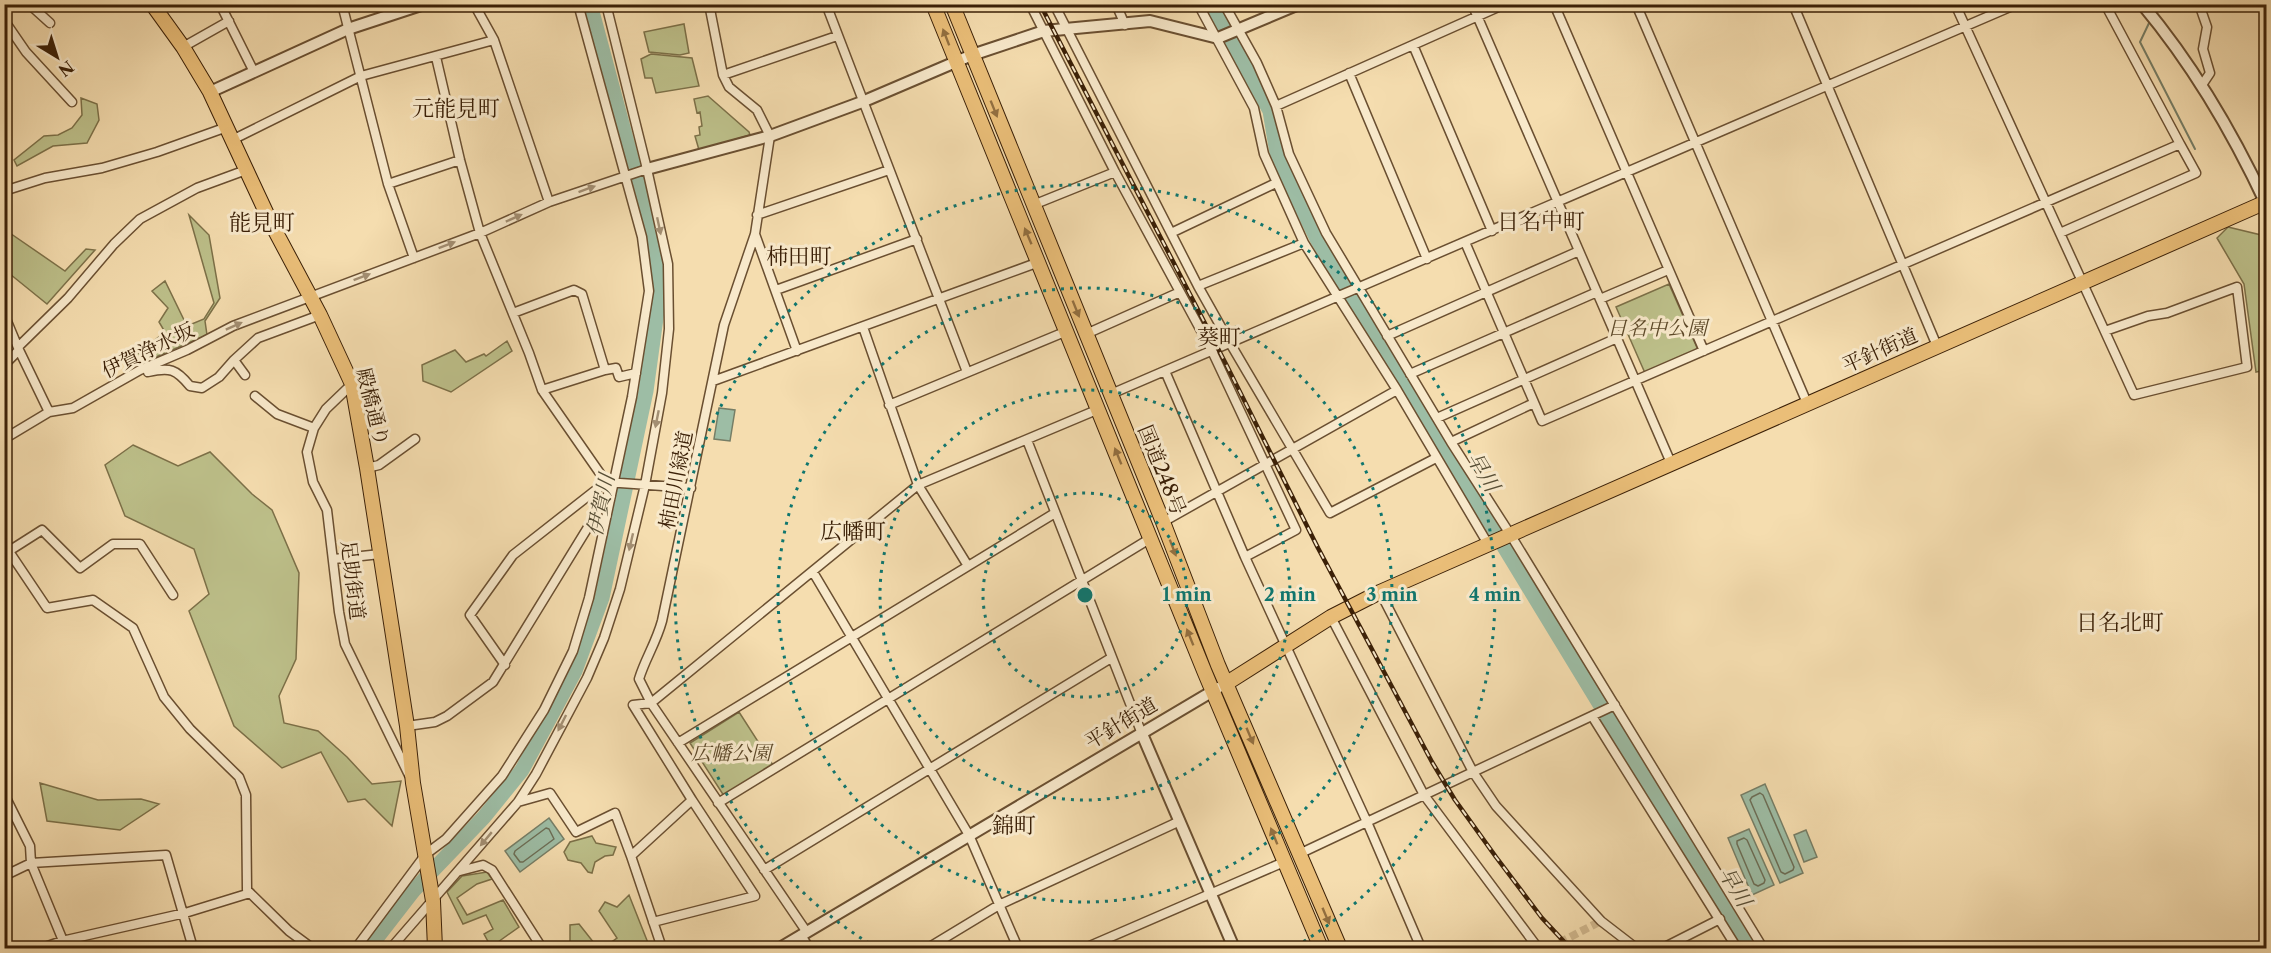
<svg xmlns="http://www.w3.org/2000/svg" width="2271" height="953" font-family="'Libre Caslon Text','Noto Serif JP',serif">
	<rect width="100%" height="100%" fill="#f5ddaf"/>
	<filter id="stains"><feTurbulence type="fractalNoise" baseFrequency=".00333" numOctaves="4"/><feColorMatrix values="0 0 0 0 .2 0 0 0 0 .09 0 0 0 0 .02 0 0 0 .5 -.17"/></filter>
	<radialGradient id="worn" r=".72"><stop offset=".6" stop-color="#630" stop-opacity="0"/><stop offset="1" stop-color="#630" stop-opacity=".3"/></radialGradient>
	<path fill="#bdc08a" stroke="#7c7048" stroke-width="1.5" d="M 684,24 L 689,53 L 680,55 L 649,52 L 644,32 Z
		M 651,54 L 692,58 L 699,86 L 656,93 L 652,78 L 645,78 L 641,59 Z
		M 708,96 L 749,132 L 750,135 L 699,150 L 695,136 L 700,135 L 699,127 L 702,126 L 700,112 L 697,113 L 694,99 Z
		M 81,98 L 97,104 L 99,120 L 87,143 L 53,146 L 17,166 L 14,160 L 44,136 L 58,135 L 72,128 L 82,115 Z
		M 189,215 L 209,235 L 220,298 L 205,321 L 207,335 L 142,363 L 136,355 L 165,332 L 159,322 L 168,308 L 152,291 L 165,281 L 187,326 L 204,319 L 214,303 Z
		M 2228,227 L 2261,235 L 2266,247 L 2266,370 L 2256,372 L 2244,284 L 2217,238 Z
		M 4,229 L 65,271 L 86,249 L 95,250 L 47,304 L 5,270 Z
		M 1669,284 L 1698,350 L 1645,373 L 1616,307 Z
		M 507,341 L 512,351 L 451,392 L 423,381 L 422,365 L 455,350 L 466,362 L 484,354 L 486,356 Z
		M 133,445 L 178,466 L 210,452 L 252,494 L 272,510 L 299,573 L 296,659 L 279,696 L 284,723 L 318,731 L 347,757 L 372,784 L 401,781 L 392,826 L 365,799 L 348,802 L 321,752 L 282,768 L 234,726 L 189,611 L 209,594 L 194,549 L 125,516 L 105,465 Z
		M 739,712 L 773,765 L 724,796 L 690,743 Z
		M 40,783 L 98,800 L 141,799 L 159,804 L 120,830 L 47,821 Z
		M 592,836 L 596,843 L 616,847 L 613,855 L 605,856 L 595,862 L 592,873 L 588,872 L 581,863 L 568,860 L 564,852 L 570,842 Z
		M 487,872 L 492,879 L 477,884 L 457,898 L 467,915 L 503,900 L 519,927 L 491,947 L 484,934 L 493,929 L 486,915 L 463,924 L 447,892 L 462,876 Z
		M 629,895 L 650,948 L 603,948 L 617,938 L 599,911 L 605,902 L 617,907 Z
		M 579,924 L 598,948 L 570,948 L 570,925 Z"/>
	<path fill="#9dbda5" stroke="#767e66" stroke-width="1.5" d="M 719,408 L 735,410 L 730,441 L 714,439 Z
		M 1765,784 L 1803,873 L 1780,883 L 1741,795 Z
		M 549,818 L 564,839 L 520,872 L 505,851 Z
		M 1749,829 L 1774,885 L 1752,895 L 1728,838 Z
		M 1806,830 L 1817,857 L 1804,862 L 1794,835 Z"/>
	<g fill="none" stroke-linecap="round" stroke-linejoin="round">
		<path stroke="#6c6e56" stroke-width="1.5" d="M 1760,793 L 1763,795 L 1794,867 L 1793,870 L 1785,874 L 1781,872 L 1750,800 L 1752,797 Z
			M 546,828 L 549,829 L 554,839 L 523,862 L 520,862 L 514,854 L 515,851 Z
			M 1744,838 L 1747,840 L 1765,880 L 1764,883 L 1758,886 L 1754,884 L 1737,844 L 1737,841 Z"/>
		<path stroke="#767e66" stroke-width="2" d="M 2154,13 L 2158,4
			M 2150,21 L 2140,42 L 2195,149"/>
		<path stroke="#9dbda5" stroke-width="15" d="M 1211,4 L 1270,111 L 1278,159 L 1317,239 L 1748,948
			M 369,948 L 414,890 L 484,817 L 522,770 L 575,671 L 602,598 L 646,391 L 657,311 L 658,272 L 651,232 L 590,4"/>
		<path stroke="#d0b78d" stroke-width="8" stroke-dasharray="8 4" stroke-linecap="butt" d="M 1549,948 L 1601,921"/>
		<defs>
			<path id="minor" d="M 29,4 L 50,23
				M 220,4 L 254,72
				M 342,4 L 388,184 L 414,258
				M 474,4 L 494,40 L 549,202
				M 709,4 L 723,75 L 729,87 L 757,110 L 770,136 L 755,234 L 724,325 L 662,621 C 656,643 645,659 639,679 L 651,703 L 806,931
				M 826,4 L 967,372
				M 1030,4 L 1115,172 L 1212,351 L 1296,530 L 1245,557
				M 1054,4 L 1198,286 L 1230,343 L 1330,513 L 1436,458
				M 1116,4 L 1125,25
				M 1198,4 L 1254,108 L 1264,154 L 1304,243 L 1397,390 L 1488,544
				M 1224,4 L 1257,63 L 1276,106 L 1289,154 L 1326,233 L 1451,442 L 1510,534 L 1763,948
				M 1472,4 L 1671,463
				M 1554,4 L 1704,351
				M 1636,4 L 1807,403
				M 1793,4 L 1937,346
				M 1955,4 L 2134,395 L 2247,367 L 2237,287 L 2167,313 L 2148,316 L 2105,331
				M 2199,4 L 2207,27 L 2203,49 L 2210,73 L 2202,85
				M 4,20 L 26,52 L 72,102
				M 1413,45 L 1492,231
				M 183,47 L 229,21
				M 436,57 L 460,160 L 480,233 L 529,353 L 542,390 L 606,482
				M 1349,73 L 1427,259
				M 723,75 L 837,36
				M 1276,106 L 1505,4
				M 232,140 L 361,76 L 494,40
				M 388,184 L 460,160
				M 4,191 L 45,178 L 102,168 L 157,152 L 227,127
				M 1033,205 L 1115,172
				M 757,215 L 889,170
				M 1171,233 L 1276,183
				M 2060,233 L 2196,173 L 2180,144
				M 755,234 L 797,351
				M 1465,242 L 1542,421 L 2180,144 L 2105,4
				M 1198,286 L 1304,243
				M 776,290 L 917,239
				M 1600,299 L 1668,270
				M 513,313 L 574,290 L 582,294 L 605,370 L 542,390
				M 4,314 L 19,350 L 49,412
				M 863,327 L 918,485 L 968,566
				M 1086,334 L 1180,292
				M 1387,336 L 1579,251
				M 18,347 L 68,298 L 114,244 L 140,219 L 197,188 L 246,170
				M 234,360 L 245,375
				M 4,365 L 19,350
				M 605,370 L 616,368 L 619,377 L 636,373
				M 1165,371 L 1245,557 L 1367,822 L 1421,948
				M 148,372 C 170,367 176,369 190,386 L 202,388 L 219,377 L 234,360 L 258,338 L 320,315
				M 1410,374 L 1597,292
				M 713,381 L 1039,262
				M 352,384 L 326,409 L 314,428 L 307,452 L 313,482 L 327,510 L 339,612 L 345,644 L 409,775
				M 1111,394 L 2017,4
				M 255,396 L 277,414 L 314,428
				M 889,405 L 1067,331
				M 1437,418 L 1617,338
				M 4,439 L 49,412 L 73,408 L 140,370 L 187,350 L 233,326 L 480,233 L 549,202 L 647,169
				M 1027,440 L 1142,734
				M 1451,442 L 1534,403
				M 367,468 L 379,465 L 415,439
				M 1163,522 L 1397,390
				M 4,544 L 47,608 L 93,600 L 133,628 L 164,697 L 190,729 L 239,777 L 246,795 L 247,890 L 289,931 L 312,948
				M 334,559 L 380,554
				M 4,568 L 9,551 L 42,530 L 80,568 L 113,544 L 140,544 L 173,595
				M 813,572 L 969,835 L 1018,948
				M 1380,592 L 1473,772 L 1496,806 L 1601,921 L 1636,948
				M 1331,617 L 1424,795 L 1538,948
				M 505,665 L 470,615 L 513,555 L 606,482 L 691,488
				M 1592,716 L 1737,948
				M 407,726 L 435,722 L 447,716 L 493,682 L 609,493
				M 678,743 L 1055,513
				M 4,794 L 30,846 L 31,863 L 66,948
				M 518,802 L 550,793 L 576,832 L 615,813 L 631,856
				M 718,803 L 1151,538
				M 1299,854 L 1615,705
				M 764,870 L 1111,658
				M 460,871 L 483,865 L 492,870 L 542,948
				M 4,876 L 31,863 L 166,855 L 193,948
				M 653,922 L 755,896 L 692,800
				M 801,935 L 809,948
				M 42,948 L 62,941 L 185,913 L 250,893
				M 356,948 L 426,854 L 446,839 L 502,776 L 544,710 L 573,651 L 589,598 L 632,397 L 649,291 L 642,237 L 578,4
				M 391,948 L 518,802 L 536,774 L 587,678 L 604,638 L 620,589 L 645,485 L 662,393 L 669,329 L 668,264 L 647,169 L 606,4
				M 662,948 L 631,856 L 692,800 L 633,705 L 651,703 L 918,485 L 1099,409
				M 928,948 L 999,905 L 1180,821
				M 1085,948 L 1284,862
				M 1663,948 L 1720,919"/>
			<path id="tertiary" d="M 2142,4 C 2193,65 2233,133 2266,204
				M 210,92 L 348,29 L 424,4
				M 647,169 L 770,136 L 862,102 L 972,55 L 1044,31 L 1150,21 L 1218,38 L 1299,4
				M 1142,734 L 1234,948
				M 780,948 L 1218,688"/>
			<path id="primary" d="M 152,4 L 183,47 L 210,92 L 271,223 L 320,315 L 352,384 L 367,468 L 407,726 L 413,783 L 433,901 L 435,948
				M 1227,683 L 1331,617 L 1380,592 L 2266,202"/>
			<path id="trunk" d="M 933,4 L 1205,673 L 1321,948
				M 952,4 L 1163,522 L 1218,665 L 1340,948"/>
		</defs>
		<use href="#minor" stroke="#6a4f31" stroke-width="11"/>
		<use href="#tertiary" stroke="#6a4f31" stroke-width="14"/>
		<use href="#primary" stroke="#3b2007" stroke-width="16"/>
		<use href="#trunk" stroke="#3b2007" stroke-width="16"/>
		<use href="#minor" stroke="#f8e9cb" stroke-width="8"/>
		<use href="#tertiary" stroke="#f8e9cb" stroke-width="10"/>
		<use href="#primary" stroke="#eabe78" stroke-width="14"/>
		<use href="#trunk" stroke="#eabe78" stroke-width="14"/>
		<defs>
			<path id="rail" d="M 1040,4 L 1227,366 L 1318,548 L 1432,762 L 1455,800 L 1496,857 L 1542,918 L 1570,948"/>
		</defs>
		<use href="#rail" stroke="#3b2007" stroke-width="4.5"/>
		<use href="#rail" stroke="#f8e9cb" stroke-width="2" stroke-dasharray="7" stroke-linecap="butt"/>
	</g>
	<defs><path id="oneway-solid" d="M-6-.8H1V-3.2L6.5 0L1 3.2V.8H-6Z" transform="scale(1.5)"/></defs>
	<g fill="#926f40">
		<use href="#oneway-solid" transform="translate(946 37) rotate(-111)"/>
		<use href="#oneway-solid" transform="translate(994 109) rotate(68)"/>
		<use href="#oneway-solid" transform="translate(1028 236) rotate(-113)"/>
		<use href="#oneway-solid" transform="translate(1076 309) rotate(68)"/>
		<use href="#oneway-solid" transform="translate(1118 456) rotate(-112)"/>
		<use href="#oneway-solid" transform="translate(1173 548) rotate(69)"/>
		<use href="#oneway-solid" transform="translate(1190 637) rotate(-112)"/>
		<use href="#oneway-solid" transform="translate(1250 736) rotate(67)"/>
		<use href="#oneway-solid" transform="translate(1274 836) rotate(-112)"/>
		<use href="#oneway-solid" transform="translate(1326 916) rotate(67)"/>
	</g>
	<g fill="#a38f73">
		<use href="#oneway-solid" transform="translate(587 189) rotate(-20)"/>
		<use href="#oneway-solid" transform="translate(514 218) rotate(-24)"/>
		<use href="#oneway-solid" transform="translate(659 226) rotate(78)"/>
		<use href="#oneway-solid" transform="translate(447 245) rotate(-21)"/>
		<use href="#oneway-solid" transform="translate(362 277) rotate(-21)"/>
		<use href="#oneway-solid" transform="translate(234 326) rotate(-24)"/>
		<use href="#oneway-solid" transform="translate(657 419) rotate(101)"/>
		<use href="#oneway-solid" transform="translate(631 542) rotate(103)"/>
		<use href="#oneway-solid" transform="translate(562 723) rotate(117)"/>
		<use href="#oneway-solid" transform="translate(486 839) rotate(130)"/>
	</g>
	<g fill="none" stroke="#0f766e" stroke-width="3" stroke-dasharray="3 6">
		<circle cx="1085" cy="595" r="102"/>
		<circle cx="1085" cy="595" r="205"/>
		<circle cx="1085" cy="595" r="307"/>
		<path d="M877 948A410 410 0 1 1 1293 948"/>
	</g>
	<g text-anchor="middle" stroke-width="6" stroke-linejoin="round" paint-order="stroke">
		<g font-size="20" font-style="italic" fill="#5c4828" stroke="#f8e9cb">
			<text x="1657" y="335">日名中公園</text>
			<text x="731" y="760">広幡公園</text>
		</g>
		<g font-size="20" fill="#3b2007" stroke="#f8e9cb">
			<text transform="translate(148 350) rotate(-26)" y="7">伊賀浄水坂</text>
			<text transform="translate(1880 350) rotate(-24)" y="7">平針街道</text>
			<text transform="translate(373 407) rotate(76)" y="7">殿橋通り</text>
			<text transform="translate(1162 470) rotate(68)" y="7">国道248号</text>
			<text transform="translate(676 480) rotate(-79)" y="7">柿田川緑道</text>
			<text transform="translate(353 580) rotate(83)" y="7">足助街道</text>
			<text transform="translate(1121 723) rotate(-31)" y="7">平針街道</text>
		</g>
		<g font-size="21" font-style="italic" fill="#584f36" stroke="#f8e9cb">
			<text transform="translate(1483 472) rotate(59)" y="7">早川</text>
			<text transform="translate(601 505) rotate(-78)" y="7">伊賀川</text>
			<text transform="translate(1735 887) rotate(59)" y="7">早川</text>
		</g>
		<g font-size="22" fill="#3b2007" stroke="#f8e9cb">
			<text x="456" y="116">元能見町</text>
			<text x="1541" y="229">日名中町</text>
			<text x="262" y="230">能見町</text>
			<text x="799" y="264">柿田町</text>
			<text x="1219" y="345">葵町</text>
			<text x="853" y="539">広幡町</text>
			<text x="2120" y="630">日名北町</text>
			<text x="1014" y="833">錦町</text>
		</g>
	</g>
	<circle cx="1085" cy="595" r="9" fill="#0f766e" stroke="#f8e9cb" stroke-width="3"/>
	<g font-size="18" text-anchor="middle" font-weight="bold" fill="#0f766e" stroke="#f8e9cb" stroke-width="6" stroke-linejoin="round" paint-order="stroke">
		<text x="1187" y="601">1 min</text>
		<text x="1290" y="601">2 min</text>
		<text x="1392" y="601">3 min</text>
		<text x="1495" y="601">4 min</text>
	</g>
	<rect width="2271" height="953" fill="none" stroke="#f5ddaf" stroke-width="24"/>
	<rect x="6" y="6" width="2259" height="941" fill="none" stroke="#3b2007" stroke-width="3"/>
	<rect x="12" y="12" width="2247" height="929" fill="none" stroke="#3b2007" stroke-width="1.5"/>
	<g transform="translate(57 57) rotate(142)" stroke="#f8e9cb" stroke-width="4.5" paint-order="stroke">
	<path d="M0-4.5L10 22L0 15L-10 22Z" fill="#3b2007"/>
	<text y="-9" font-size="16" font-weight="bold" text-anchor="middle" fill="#3b2007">N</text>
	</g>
	<rect width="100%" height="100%" filter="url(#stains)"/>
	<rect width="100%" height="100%" fill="url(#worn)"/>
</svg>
